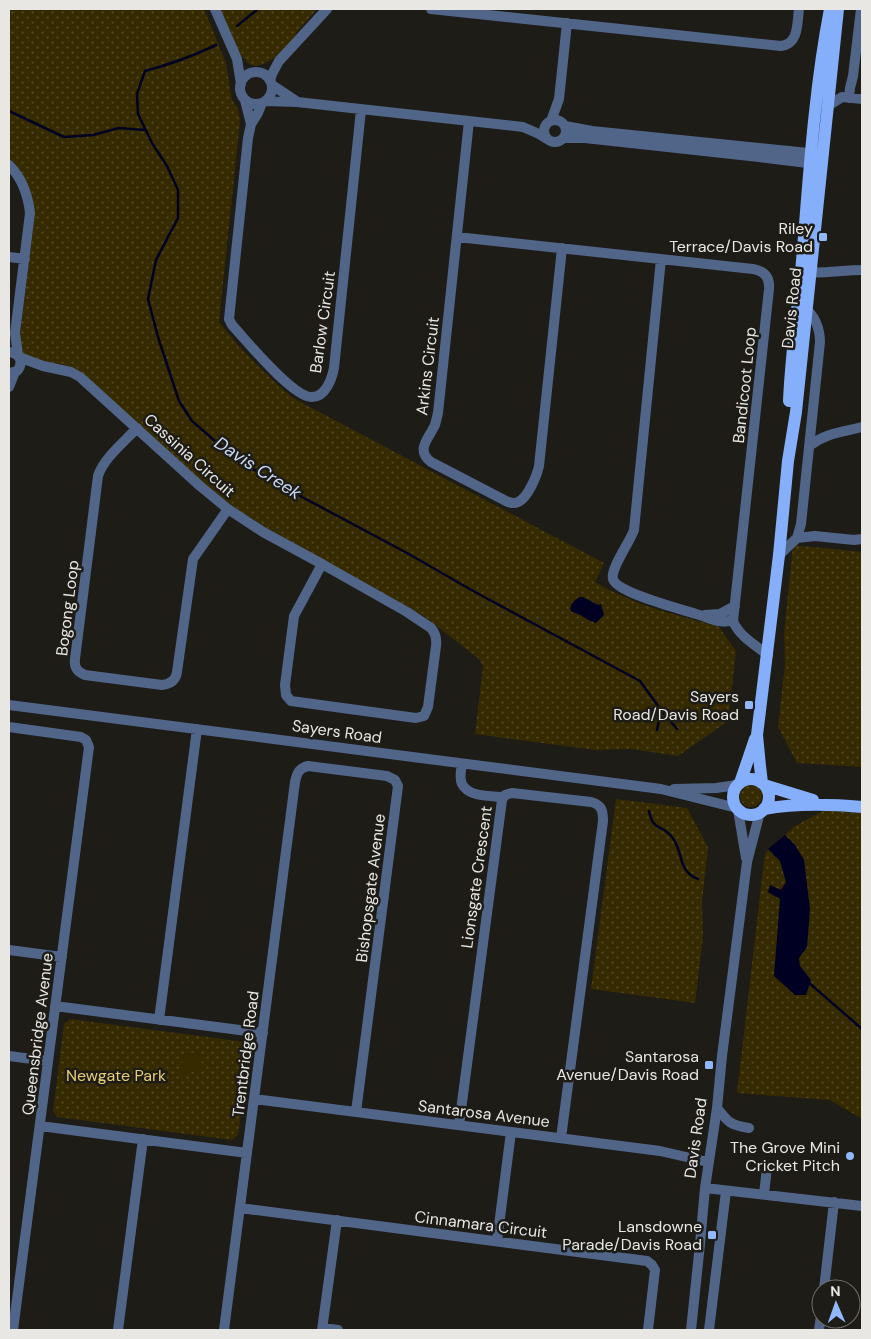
<svg xmlns="http://www.w3.org/2000/svg" width="871" height="1339" font-family="'DM Sans',sans-serif">
	<defs>
		<pattern id="park-dots" width="8" height="8" patternUnits="userSpaceOnUse" patternTransform="scale(1.25)"><rect width="8" height="8" fill="#362a01"/><path d="M2 2h.1M6 6h.1" fill="none" stroke="#534926" stroke-width="1.8" stroke-linecap="round"/></pattern>
	</defs>
	<rect width="100%" height="100%" fill="#1d1c17"/>
	<path fill="url(#park-dots)" d="M 9,9 L 204,9 L 226,63 L 231,94 L 232,100 L 238,109 L 240,121 L 219,322 C 241,350 267,376 293,398 L 604,563 L 595,582 L 609,590 L 639,603 L 656,609 L 719,627 L 736,651 L 728,721 L 678,756 L 631,749 L 595,750 L 475,734 L 483,666 L 479,659 L 425,617 L 268,529 L 244,514 L 207,487 L 82,373 L 70,366 L 46,362 L 23,354 L 20,336 L 34,221 C 34,196 27,175 9,158 Z
		M 220,9 L 317,9 L 296,33 L 294,39 L 276,57 L 263,64 L 256,66 L 249,64 L 239,53 Z
		M 793,545 L 862,552 L 862,767 L 797,763 L 778,727 L 785,664 L 784,633 Z
		M740 796a11 11 0 1 1 22 0a11 11 0 1 1-22 0Z
		M 616,799 L 687,808 L 708,847 L 702,902 L 703,937 L 695,1003 L 591,989 Z
		M 825,810 L 862,813 L 862,1119 L 830,1100 L 737,1093 L 765,853 L 795,826 Z
		M 70,1019 L 245,1042 L 250,1048 L 238,1135 L 232,1140 L 57,1117 L 53,1111 L 64,1024 Z"/>
	<path fill="#362a01" d="M 195,1051 L 203,1058 L 201,1061 L 204,1068 L 183,1075 L 180,1071 L 184,1055 L 193,1053 Z"/>
	<path fill="#000023" d="M 579,597 L 583,597 L 598,605 L 601,604 L 604,615 L 596,623 C 588,621 581,614 572,612 L 570,609 L 572,603 Z
		M 785,835 L 795,845 L 804,860 L 810,909 L 807,947 L 799,958 L 800,966 L 811,980 L 806,995 L 795,995 L 774,976 L 780,899 L 768,892 L 770,885 L 781,890 L 786,882 L 780,861 L 768,849 Z"/>
	<g fill="none" stroke-linecap="round" stroke-linejoin="round">
		<path stroke="#000023" stroke-width="2.5" d="M 237,26 L 258,9
			M 216,45 C 191,57 172,64 145,71 L 137,94 L 138,114 L 152,143 L 167,166 L 178,190 L 178,218 L 156,260 L 148,299 L 158,337 L 179,401 L 192,421 L 231,455 L 274,482 L 407,553 L 475,592 L 640,681 L 661,710 L 677,729
			M 9,111 L 64,137 L 93,135 L 119,128 L 145,130
			M 657,730 L 661,710
			M 649,811 C 653,832 661,823 672,837 C 684,852 677,871 698,879
			M 807,981 L 862,1029"/>
		<path stroke="#516589" stroke-width="10" d="M 215,9 L 237,59 L 241,84
			M 431,9 L 781,46 C 799,44 797,23 799,9
			M240 88a16 16 0 1 1 32 0a16 16 0 1 1-32 0Z
			M 270,81 L 272,74 L 279,61 L 327,9
			M 272,85 L 296,101
			M 849,98 L 850,88 L 853,76 L 861,9
			M 245,100 L 251,124
			M 266,101 L 297,102 L 523,127 L 539,134 L 547,139
			M 262,103 L 258,113 L 251,124 L 248,138 L 229,319 L 232,325 C 246,340 293,398 312,397 C 326,397 332,378 334,368 L 361,110
			M 828,106 L 842,97 L 862,99
			M544 131a11 11 0 1 1 22 0a11 11 0 1 1-22 0Z
			M 469,121 L 438,413 C 437,417 436,421 435,425 C 429,438 415,450 431,462 L 506,501 C 510,503 514,504 518,502 C 528,498 537,475 539,466 L 562,248
			M 551,121 L 559,99 L 567,23
			M 565,126 L 592,131 L 818,154
			M 564,138 L 585,138 L 759,157 L 816,164
			M 9,165 C 22,178 28,195 30,213 L 15,333 L 18,355
			M 457,237 L 753,269 C 764,271 770,277 769,289 L 733,621 C 739,636 755,645 768,655
			M 9,257 L 25,259
			M 661,259 L 634,530 C 630,542 610,569 613,579 C 617,593 681,609 696,614 C 704,616 711,620 718,621 C 723,622 728,621 733,621
			M 803,272 C 823,274 843,270 862,270
			M 9,352 C 20,353 24,363 17,371 L 9,373
			M 19,357 L 43,366 L 71,372 L 80,377 L 200,486 L 228,509 L 263,532 L 322,564 L 294,616 L 285,685 L 286,695 L 291,701 L 416,718 L 424,716 L 428,707 L 436,646 C 437,639 436,634 431,628 L 407,612 L 322,564
			M 9,387 L 15,372
			M 137,428 C 125,441 103,459 98,476 L 75,659 C 74,667 77,672 85,675 L 162,685 C 171,684 176,680 177,672 L 193,559 L 228,509
			M 809,446 C 826,433 842,432 862,427
			M 797,538 L 815,536 L 854,540 L 862,539
			M 779,555 L 797,538 L 801,524 L 820,342 C 820,330 815,313 803,308
			M 705,615 L 720,614 L 735,606
			M 9,705 L 661,789 L 737,808
			M 9,727 L 81,737 L 86,740 L 89,747 L 13,1330
			M 462,764 C 461,770 459,778 462,784 C 468,797 491,796 503,797
			M 674,789 L 716,788 L 737,785
			M 738,810 L 746,858
			M 9,950 L 62,957
			M 55,1006 L 263,1033
			M 159,1020 L 197,729
			M 9,1056 L 48,1061
			M 254,1099 L 660,1151 L 708,1162
			M 717,1108 C 729,1123 730,1125 749,1128
			M 459,1125 L 502,800 L 505,795 L 512,793 L 591,802 C 602,805 603,811 603,821 L 561,1138
			M 40,1126 L 247,1153
			M 705,1188 L 862,1206
			M 764,1194 L 767,1168
			M 240,1208 L 647,1261 L 652,1265 L 655,1270 L 648,1330
			M 497,1241 L 511,1132
			M 824,1289 L 834,1202
			M 323,1328 L 338,1330
			M 118,1330 L 143,1139
			M 224,1330 L 295,782 C 297,773 299,768 308,766 L 387,776 L 395,780 L 398,786 L 356,1112
			M 322,1330 L 337,1220
			M 691,1330 L 700,1244 L 705,1188 L 717,1108 L 722,1056 L 747,862 L 760,812
			M 709,1330 L 726,1191
			M 819,1330 L 821,1316"/>
		<path stroke="#86affb" stroke-width="12" d="M 789,401 C 791,354 798,308 802,261 C 809,177 814,92 830,9
			M733 797a18 18 0 1 1 36 0a18 18 0 1 1-36 0Z
			M 740,783 L 755,739
			M 762,783 L 760,766 L 757,735 L 779,555 L 788,461 L 796,412 L 838,9
			M 764,785 L 813,800
			M 764,809 C 797,803 829,804 862,807"/>
	</g>
	<g fill="#91b8fd" stroke="#1d1c17" stroke-width="2">
		<rect x="818" y="232" width="10" height="10" rx="2.5"/>
		<rect x="744" y="700" width="10" height="10" rx="2.5"/>
		<rect x="704" y="1060" width="10" height="10" rx="2.5"/>
		<circle cx="850" cy="1156" r="5"/>
		<rect x="707" y="1230" width="10" height="10" rx="2.5"/>
	</g>
	<g text-anchor="middle" stroke-width="5" stroke-linejoin="round" paint-order="stroke">
		<g font-size="16" fill="#e8e7e4" stroke="#1d1c17" text-anchor="end">
			<text x="813" y="234">Riley<tspan x="813" dy="18">Terrace/Davis Road</tspan></text>
			<text x="739" y="702">Sayers<tspan x="739" dy="18">Road/Davis Road</tspan></text>
			<text x="699" y="1062">Santarosa<tspan x="699" dy="18">Avenue/Davis Road</tspan></text>
			<text x="840" y="1153">The Grove Mini<tspan x="840" dy="18">Cricket Pitch</tspan></text>
			<text x="702" y="1232">Lansdowne<tspan x="702" dy="18">Parade/Davis Road</tspan></text>
		</g>
		<g font-size="16" fill="#e8e7e4" stroke="#1d1c17">
			<text transform="translate(791 308) rotate(-84)" y="6">Davis Road</text>
			<text transform="translate(322 322) rotate(-82)" y="6">Barlow Circuit</text>
			<text transform="translate(427 366) rotate(-83)" y="6">Arkins Circuit</text>
			<text transform="translate(744 385) rotate(-84)" y="6">Bandicoot Loop</text>
			<text transform="translate(190 455) rotate(42)" y="6">Cassinia Circuit</text>
			<text transform="translate(67 608) rotate(-83)" y="6">Bogong Loop</text>
			<text transform="translate(337 731) rotate(8)" y="6">Sayers Road</text>
			<text transform="translate(476 877) rotate(-82)" y="6">Lionsgate Crescent</text>
			<text transform="translate(370 888) rotate(-83)" y="6">Bishopsgate Avenue</text>
			<text transform="translate(37 1034) rotate(-83)" y="6">Queensbridge Avenue</text>
			<text transform="translate(245 1054) rotate(-83)" y="6">Trentbridge Road</text>
			<text transform="translate(484 1113) rotate(7)" y="6">Santarosa Avenue</text>
			<text transform="translate(695 1138) rotate(-82)" y="6">Davis Road</text>
			<text transform="translate(481 1224) rotate(7)" y="6">Cinnamara Circuit</text>
		</g>
		<g font-size="16" fill="#e7cd78" stroke="#1d1c17">
			<text x="116" y="1081">Newgate Park</text>
		</g>
		<g font-size="18" font-style="italic" fill="#c9d9f6" stroke="#1d1c17">
			<text transform="translate(258 468) rotate(33)" y="6">Davis Creek</text>
		</g>
	</g>
	<rect width="871" height="1339" fill="none" stroke="#e8e7e4" stroke-width="20"/>
	<g transform="translate(836 1304) rotate(358)"><circle r="24" fill="#1d1c17" stroke="#6e6d69"/>
	<path d="M0-4L9 19L0 12L-9 19Z" fill="#91b8fd"/>
	<text y="-8" font-size="14" font-weight="bold" text-anchor="middle" fill="#e8e7e4">N</text>
	</g>
</svg>
